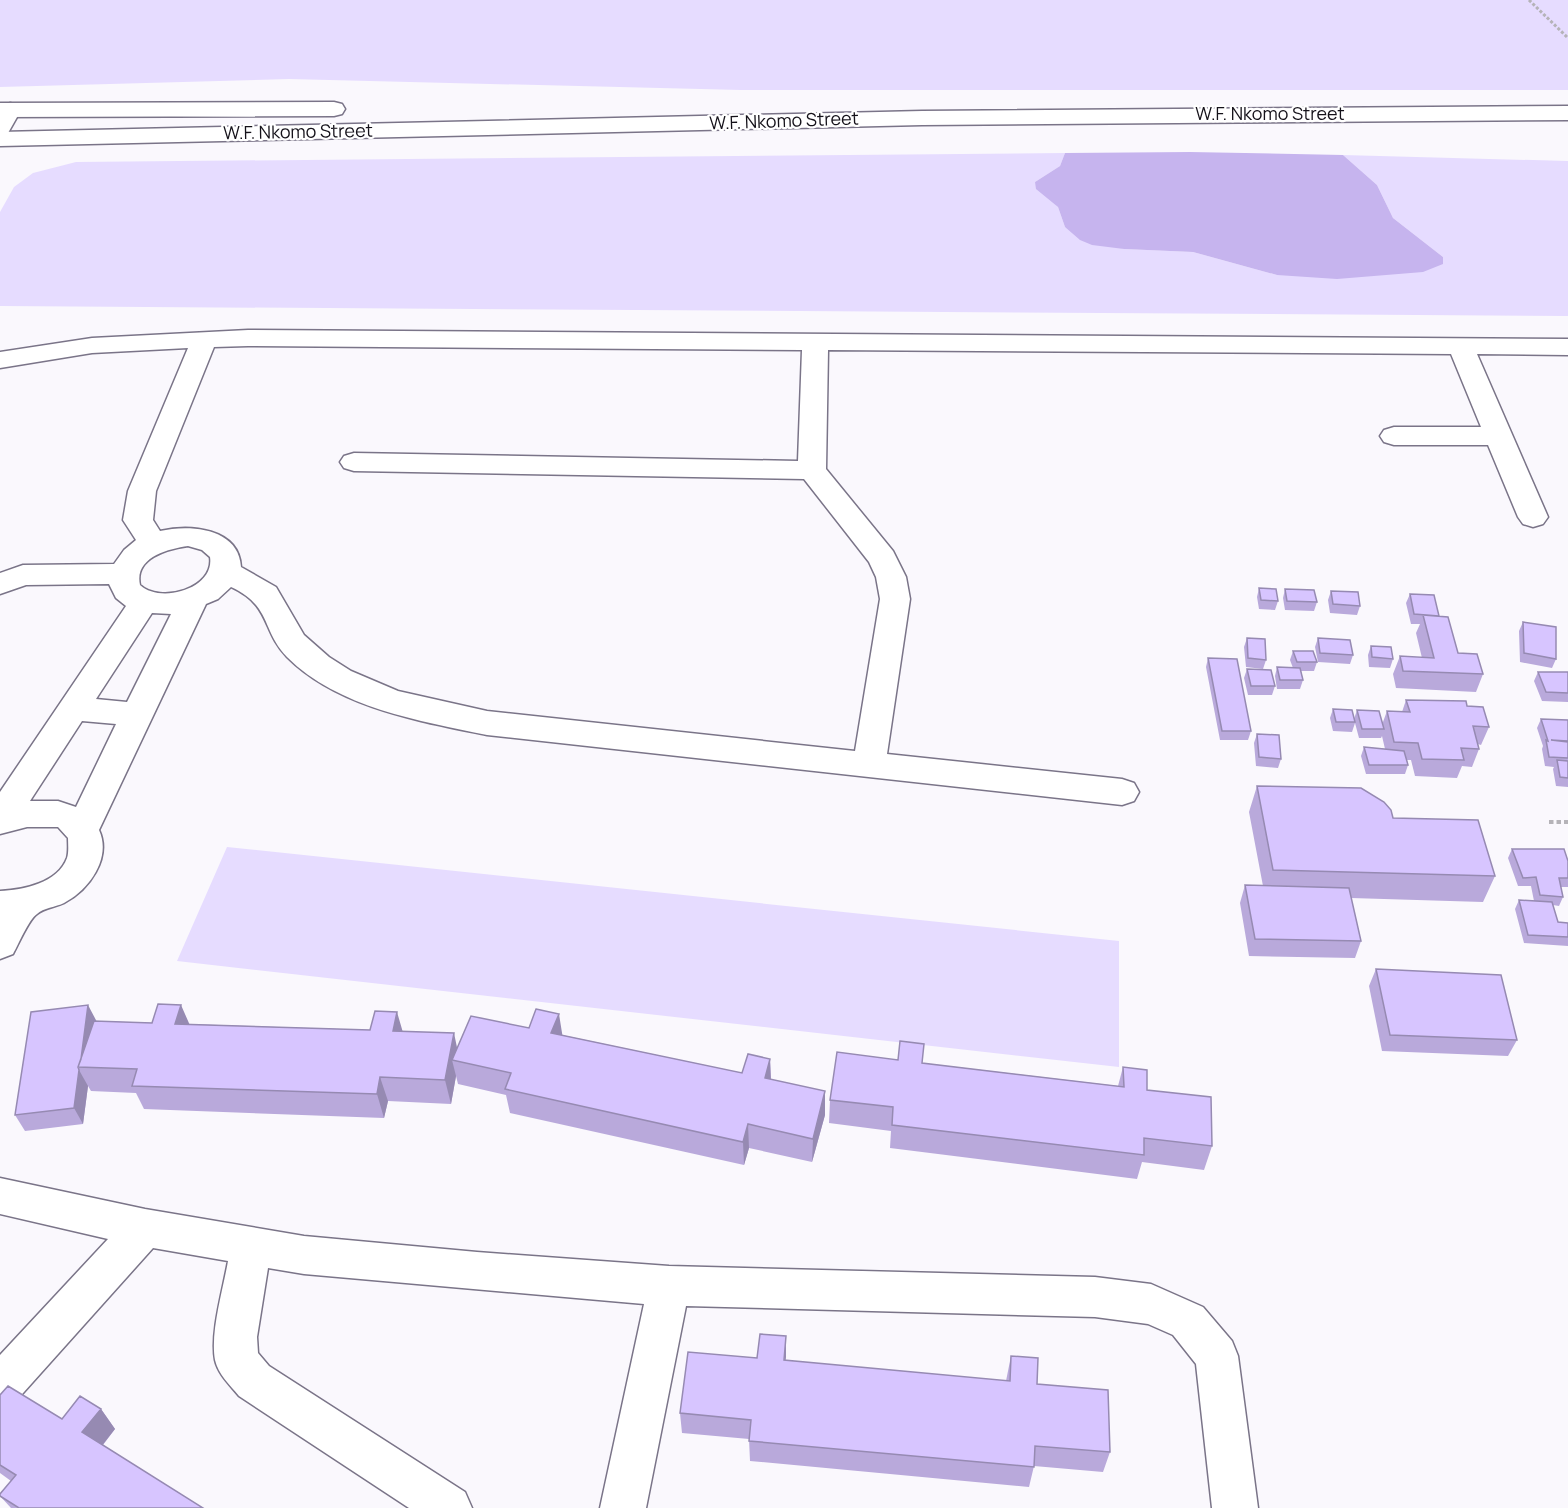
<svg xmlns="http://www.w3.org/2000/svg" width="1568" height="1508" font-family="Manrope,sans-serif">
	<rect width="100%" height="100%" fill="#faf8fd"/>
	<path fill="#e6dcff" d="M 0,0 L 1568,0 L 1568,90 L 741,90 L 289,79 L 0,87 Z
		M 1065,153 L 1060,166 L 1035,182 L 1058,207 L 1065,227 L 1124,249 L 1193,252 L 1277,275 L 1443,257 L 1393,218 L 1377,185 L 1343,155 L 1568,161 L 1568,316 L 0,306 L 0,212 L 14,187 L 33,173 L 76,162 Z
		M 227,847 L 1119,941 L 1119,1067 L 177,961 Z"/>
	<path fill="#c6b4ee" d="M 1190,152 L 1343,155 L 1377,185 L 1393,218 L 1443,257 L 1443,264 L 1423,272 L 1337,279 L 1277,275 L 1193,252 L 1124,249 L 1092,245 L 1080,240 L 1065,227 L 1058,207 L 1036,189 L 1035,182 L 1060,166 L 1065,153 Z"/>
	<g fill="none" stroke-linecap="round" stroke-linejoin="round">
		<defs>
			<path id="minor" d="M 10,103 L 18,105 L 21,110 L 8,133 L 0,135 L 0,108 Z
				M 248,330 L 1568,339 L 1568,355 L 1477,354 L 1548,517 L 1543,524 L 1533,527 L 1523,524 L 1518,517 L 1488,445 L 1394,445 L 1384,442 L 1380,436 L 1384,430 L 1394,427 L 1481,427 L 1451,354 L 828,350 L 826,469 L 893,551 L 906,577 L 910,599 L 887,754 L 1122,779 L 1134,783 L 1139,792 L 1134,801 L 1122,805 L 487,735 C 420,721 338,708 287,657 C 261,630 272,606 231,587 L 218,599 L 206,604 L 99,830 C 112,858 89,890 64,903 C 56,907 43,908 37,914 C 29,919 18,945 13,954 L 0,959 L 0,891 C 23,890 58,883 67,858 C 69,852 68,844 68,838 L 58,827 L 27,827 L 0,834 L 0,792 L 126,606 L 116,598 L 109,584 L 26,585 L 0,594 L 0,573 L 23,565 L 114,564 L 124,550 L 136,540 L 123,520 L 128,491 L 188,348 L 92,353 L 0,368 L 0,352 L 92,338 ZM 248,346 L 802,350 L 798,461 L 354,453 L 344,456 L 340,462 L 344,468 L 354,471 L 804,479 L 869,562 L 876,577 L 880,599 L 855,751 L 487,711 L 398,691 L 351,671 L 329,657 L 304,635 L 276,587 L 241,567 C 239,528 190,524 160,531 L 153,520 L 156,491 L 214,347 ZM 188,546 L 202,550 L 210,557 C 215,589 160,604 140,585 C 134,558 167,549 188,546 ZM 152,613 L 171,614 L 127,702 L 96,699 ZM 82,721 L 116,724 L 76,807 L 58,801 L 30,801 Z
				M 0,1178 L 145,1209 L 304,1236 L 477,1252 L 669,1266 L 1095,1277 L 1151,1284 L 1203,1307 L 1232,1341 L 1238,1356 L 1258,1508 L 1212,1508 L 1196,1364 L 1173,1335 L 1148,1324 L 1095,1317 L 686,1306 L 646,1508 L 600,1508 L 644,1304 L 304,1274 L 268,1268 L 257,1337 L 258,1353 L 269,1366 L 465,1492 L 472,1508 L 409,1508 L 239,1396 C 230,1385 218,1374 215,1360 C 210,1332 223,1290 228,1261 L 153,1248 L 15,1402 L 0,1408 L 0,1355 L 108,1239 L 0,1214 Z"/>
			<path id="secondary" d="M 334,102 L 342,104 L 345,109 L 342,114 L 334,116 L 0,117 L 0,103 Z
				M 1568,106 L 1568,120 L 922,125 L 0,146 L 0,132 L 922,111 Z"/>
		</defs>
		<use href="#minor" stroke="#7a7488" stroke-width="3"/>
		<use href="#secondary" stroke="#7a7488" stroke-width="3"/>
		<path stroke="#b5b3b8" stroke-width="3" stroke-dasharray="3 2" stroke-linecap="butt" d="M 1529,0 L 1568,38"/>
		<path stroke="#b5b3b8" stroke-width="4" stroke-dasharray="4.5 3" stroke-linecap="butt" d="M 1549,822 L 1568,822"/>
		<use href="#minor" fill="#fff" fill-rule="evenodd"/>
		<use href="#secondary" fill="#fff" fill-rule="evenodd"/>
	</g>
	<path fill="#b9a9db" d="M 1259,588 L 1278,601 L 1275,610 L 1259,609 L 1257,597 Z
		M 1285,589 L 1317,602 L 1314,611 L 1285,610 L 1283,598 Z
		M 1331,591 L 1360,606 L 1357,615 L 1330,613 L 1328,600 Z
		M 1410,594 L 1439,616 L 1458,653 L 1483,674 L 1476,692 L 1396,688 L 1393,674 L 1400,656 L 1422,658 L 1416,633 L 1420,624 L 1411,624 L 1406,603 Z
		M 1523,622 L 1556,659 L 1552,668 L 1520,662 L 1519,631 Z
		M 1247,638 L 1266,660 L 1263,669 L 1246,667 L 1244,647 Z
		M 1318,638 L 1353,655 L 1350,664 L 1318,662 L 1315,647 Z
		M 1371,646 L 1393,659 L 1390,668 L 1369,667 L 1368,655 Z
		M 1293,651 L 1317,662 L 1314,671 L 1301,671 L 1303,680 L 1300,689 L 1277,689 L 1275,676 L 1277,667 L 1293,668 L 1290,660 Z
		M 1208,658 L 1251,731 L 1248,740 L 1220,740 L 1206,667 Z
		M 1247,669 L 1275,686 L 1272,695 L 1248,695 L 1244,678 Z
		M 1538,672 L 1568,672 L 1568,702 L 1542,701 L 1534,681 Z
		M 1406,700 L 1467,706 L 1489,727 L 1481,745 L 1478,744 L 1479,749 L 1472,767 L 1462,766 L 1457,778 L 1415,776 L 1411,760 L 1407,760 L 1408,765 L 1405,774 L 1366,774 L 1361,756 L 1364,747 L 1385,749 L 1382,736 L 1381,738 L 1359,738 L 1355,723 L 1352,732 L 1333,731 L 1330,718 L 1333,709 L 1354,719 L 1357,710 L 1383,722 L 1387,711 L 1402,712 Z
		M 1541,719 L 1568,720 L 1568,787 L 1556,786 L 1553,769 L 1554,767 L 1545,766 L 1542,749 L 1543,746 L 1537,728 Z
		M 1257,734 L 1281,759 L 1278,768 L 1256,766 L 1254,743 Z
		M 1257,786 L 1393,818 L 1495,876 L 1483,902 L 1351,898 L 1361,941 L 1355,958 L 1249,956 L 1240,903 L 1245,885 L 1263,886 L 1249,812 Z
		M 1512,849 L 1568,878 L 1568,887 L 1561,887 L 1563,897 L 1559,906 L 1553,905 L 1558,922 L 1568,923 L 1568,946 L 1524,943 L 1515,909 L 1519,900 L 1534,901 L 1531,886 L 1518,886 L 1508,858 Z
		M 1376,969 L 1517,1040 L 1508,1056 L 1382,1051 L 1369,986 Z
		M 96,1021 L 403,1031 L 457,1048 L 562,1035 L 742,1073 L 770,1059 L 771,1079 L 825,1115 L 812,1162 L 749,1148 L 744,1165 L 510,1113 L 506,1095 L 458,1084 L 456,1076 L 451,1104 L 388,1101 L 384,1118 L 144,1109 L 136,1093 L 91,1091 L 88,1086 L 83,1124 L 25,1131 L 15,1115 Z
		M 922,1063 L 1118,1086 L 1123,1067 L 1147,1090 L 1212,1146 L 1204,1170 L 1142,1162 L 1137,1179 L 890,1148 L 891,1131 L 829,1123 L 830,1100 Z
		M 1011,1356 L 1037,1384 L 1110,1452 L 1103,1472 L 1034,1466 L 1029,1487 L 750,1461 L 749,1439 L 682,1433 L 680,1413 L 757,1358 L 1006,1381 Z
		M 0,1395 L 62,1419 L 101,1409 L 115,1429 L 103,1445 L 203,1508 L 11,1508 L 0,1496 L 11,1481 L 0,1473 Z"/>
	<path fill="#968ab2" d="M 88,1005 L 97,1022 L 80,1067 Z
		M 181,1005 L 192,1030 L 175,1024 Z
		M 397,1012 L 404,1036 L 393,1031 Z
		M 559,1014 L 563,1039 L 551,1033 Z
		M 454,1033 L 459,1057 L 452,1060 L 456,1076 L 451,1104 L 445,1080 Z
		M 770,1059 L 771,1083 L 765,1078 Z
		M 79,1070 L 88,1086 L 83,1124 L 74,1108 Z
		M 380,1077 L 388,1101 L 384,1118 L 377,1094 Z
		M 825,1091 L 825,1115 L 812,1162 L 813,1139 Z
		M 748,1124 L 749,1148 L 744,1165 L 743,1142 Z
		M 786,1336 L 786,1357 L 784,1381 L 784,1360 Z
		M 101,1409 L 115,1429 L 97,1452 L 82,1432 Z"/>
	<path fill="#d7c5ff" stroke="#968ab2" stroke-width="1.5" d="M 1259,588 L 1276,589 L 1278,601 L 1261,600 Z
		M 1285,589 L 1314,590 L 1317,602 L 1287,601 Z
		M 1331,591 L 1358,592 L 1360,606 L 1333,604 Z
		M 1410,594 L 1434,595 L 1439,616 L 1414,614 Z
		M 1423,615 L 1448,617 L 1458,653 L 1477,654 L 1483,674 L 1403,671 L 1400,656 L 1434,658 Z
		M 1523,622 L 1556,627 L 1556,659 L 1524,653 Z
		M 1247,638 L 1265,639 L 1266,660 L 1248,658 Z
		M 1318,638 L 1350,640 L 1353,655 L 1320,653 Z
		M 1371,646 L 1391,647 L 1393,659 L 1372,657 Z
		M 1293,651 L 1313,651 L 1317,662 L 1297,662 Z
		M 1208,658 L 1237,659 L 1251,731 L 1222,731 Z
		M 1277,667 L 1300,668 L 1303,680 L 1280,680 Z
		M 1247,669 L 1271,670 L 1275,686 L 1251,686 Z
		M 1538,672 L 1568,672 L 1568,693 L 1546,692 Z
		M 1406,700 L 1466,701 L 1467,706 L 1483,707 L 1489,727 L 1473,726 L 1479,749 L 1461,748 L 1464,760 L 1422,759 L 1418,743 L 1394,742 L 1387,711 L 1410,712 Z
		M 1333,709 L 1352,710 L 1355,722 L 1336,722 Z
		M 1357,710 L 1379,711 L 1384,729 L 1362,729 Z
		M 1541,719 L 1568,720 L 1568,741 L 1551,740 L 1568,742 L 1568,758 L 1549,757 L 1546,740 L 1548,741 Z
		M 1257,734 L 1279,735 L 1281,759 L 1259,757 Z
		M 1364,747 L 1404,751 L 1408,765 L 1369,765 Z
		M 1557,760 L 1568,761 L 1568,778 L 1560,777 Z
		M 1257,786 L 1361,788 L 1384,802 L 1391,810 L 1393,818 L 1478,820 L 1495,876 L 1273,870 Z
		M 1512,849 L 1564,849 L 1568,861 L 1568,878 L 1559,878 L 1563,897 L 1540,895 L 1536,877 L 1523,878 Z
		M 1245,885 L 1349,888 L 1361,941 L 1255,939 Z
		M 1519,900 L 1552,902 L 1558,922 L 1568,923 L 1568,937 L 1528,935 Z
		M 1376,969 L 1501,975 L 1517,1040 L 1390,1035 Z
		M 158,1004 L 181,1005 L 175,1024 L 370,1030 L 375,1011 L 397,1012 L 393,1031 L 454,1033 L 445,1080 L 380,1077 L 377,1094 L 132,1086 L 137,1069 L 78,1067 L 94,1021 L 152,1023 Z
		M 88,1005 L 81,1059 L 78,1067 L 79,1070 L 74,1108 L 15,1115 L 31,1012 Z
		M 536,1009 L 559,1014 L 551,1033 L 742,1073 L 748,1054 L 770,1059 L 765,1078 L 825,1091 L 813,1139 L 748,1124 L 743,1142 L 505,1089 L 511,1073 L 452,1060 L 471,1016 L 529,1028 Z
		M 900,1041 L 924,1044 L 922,1063 L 1124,1087 L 1123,1067 L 1147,1070 L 1147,1090 L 1211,1097 L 1212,1146 L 1144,1138 L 1144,1155 L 892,1125 L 893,1107 L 830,1100 L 837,1052 L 898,1060 Z
		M 760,1334 L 786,1336 L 784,1360 L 1010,1381 L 1011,1356 L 1038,1358 L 1037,1384 L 1108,1390 L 1110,1452 L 1035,1446 L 1034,1467 L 749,1441 L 751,1420 L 680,1413 L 688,1352 L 757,1358 Z
		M 8,1386 L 62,1419 L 80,1396 L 101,1409 L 82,1432 L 203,1508 L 19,1508 L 0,1496 L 0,1494 L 16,1475 L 0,1465 L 0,1395 Z"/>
	<g text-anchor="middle" stroke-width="4.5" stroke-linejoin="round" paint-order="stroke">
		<g font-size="18" fill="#141119" stroke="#fff">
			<text x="1270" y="120">W.F. Nkomo Street</text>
			<text transform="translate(784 121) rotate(-2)" y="6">W.F. Nkomo Street</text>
			<text transform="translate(298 132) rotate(-1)" y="6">W.F. Nkomo Street</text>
		</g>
	</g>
</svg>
